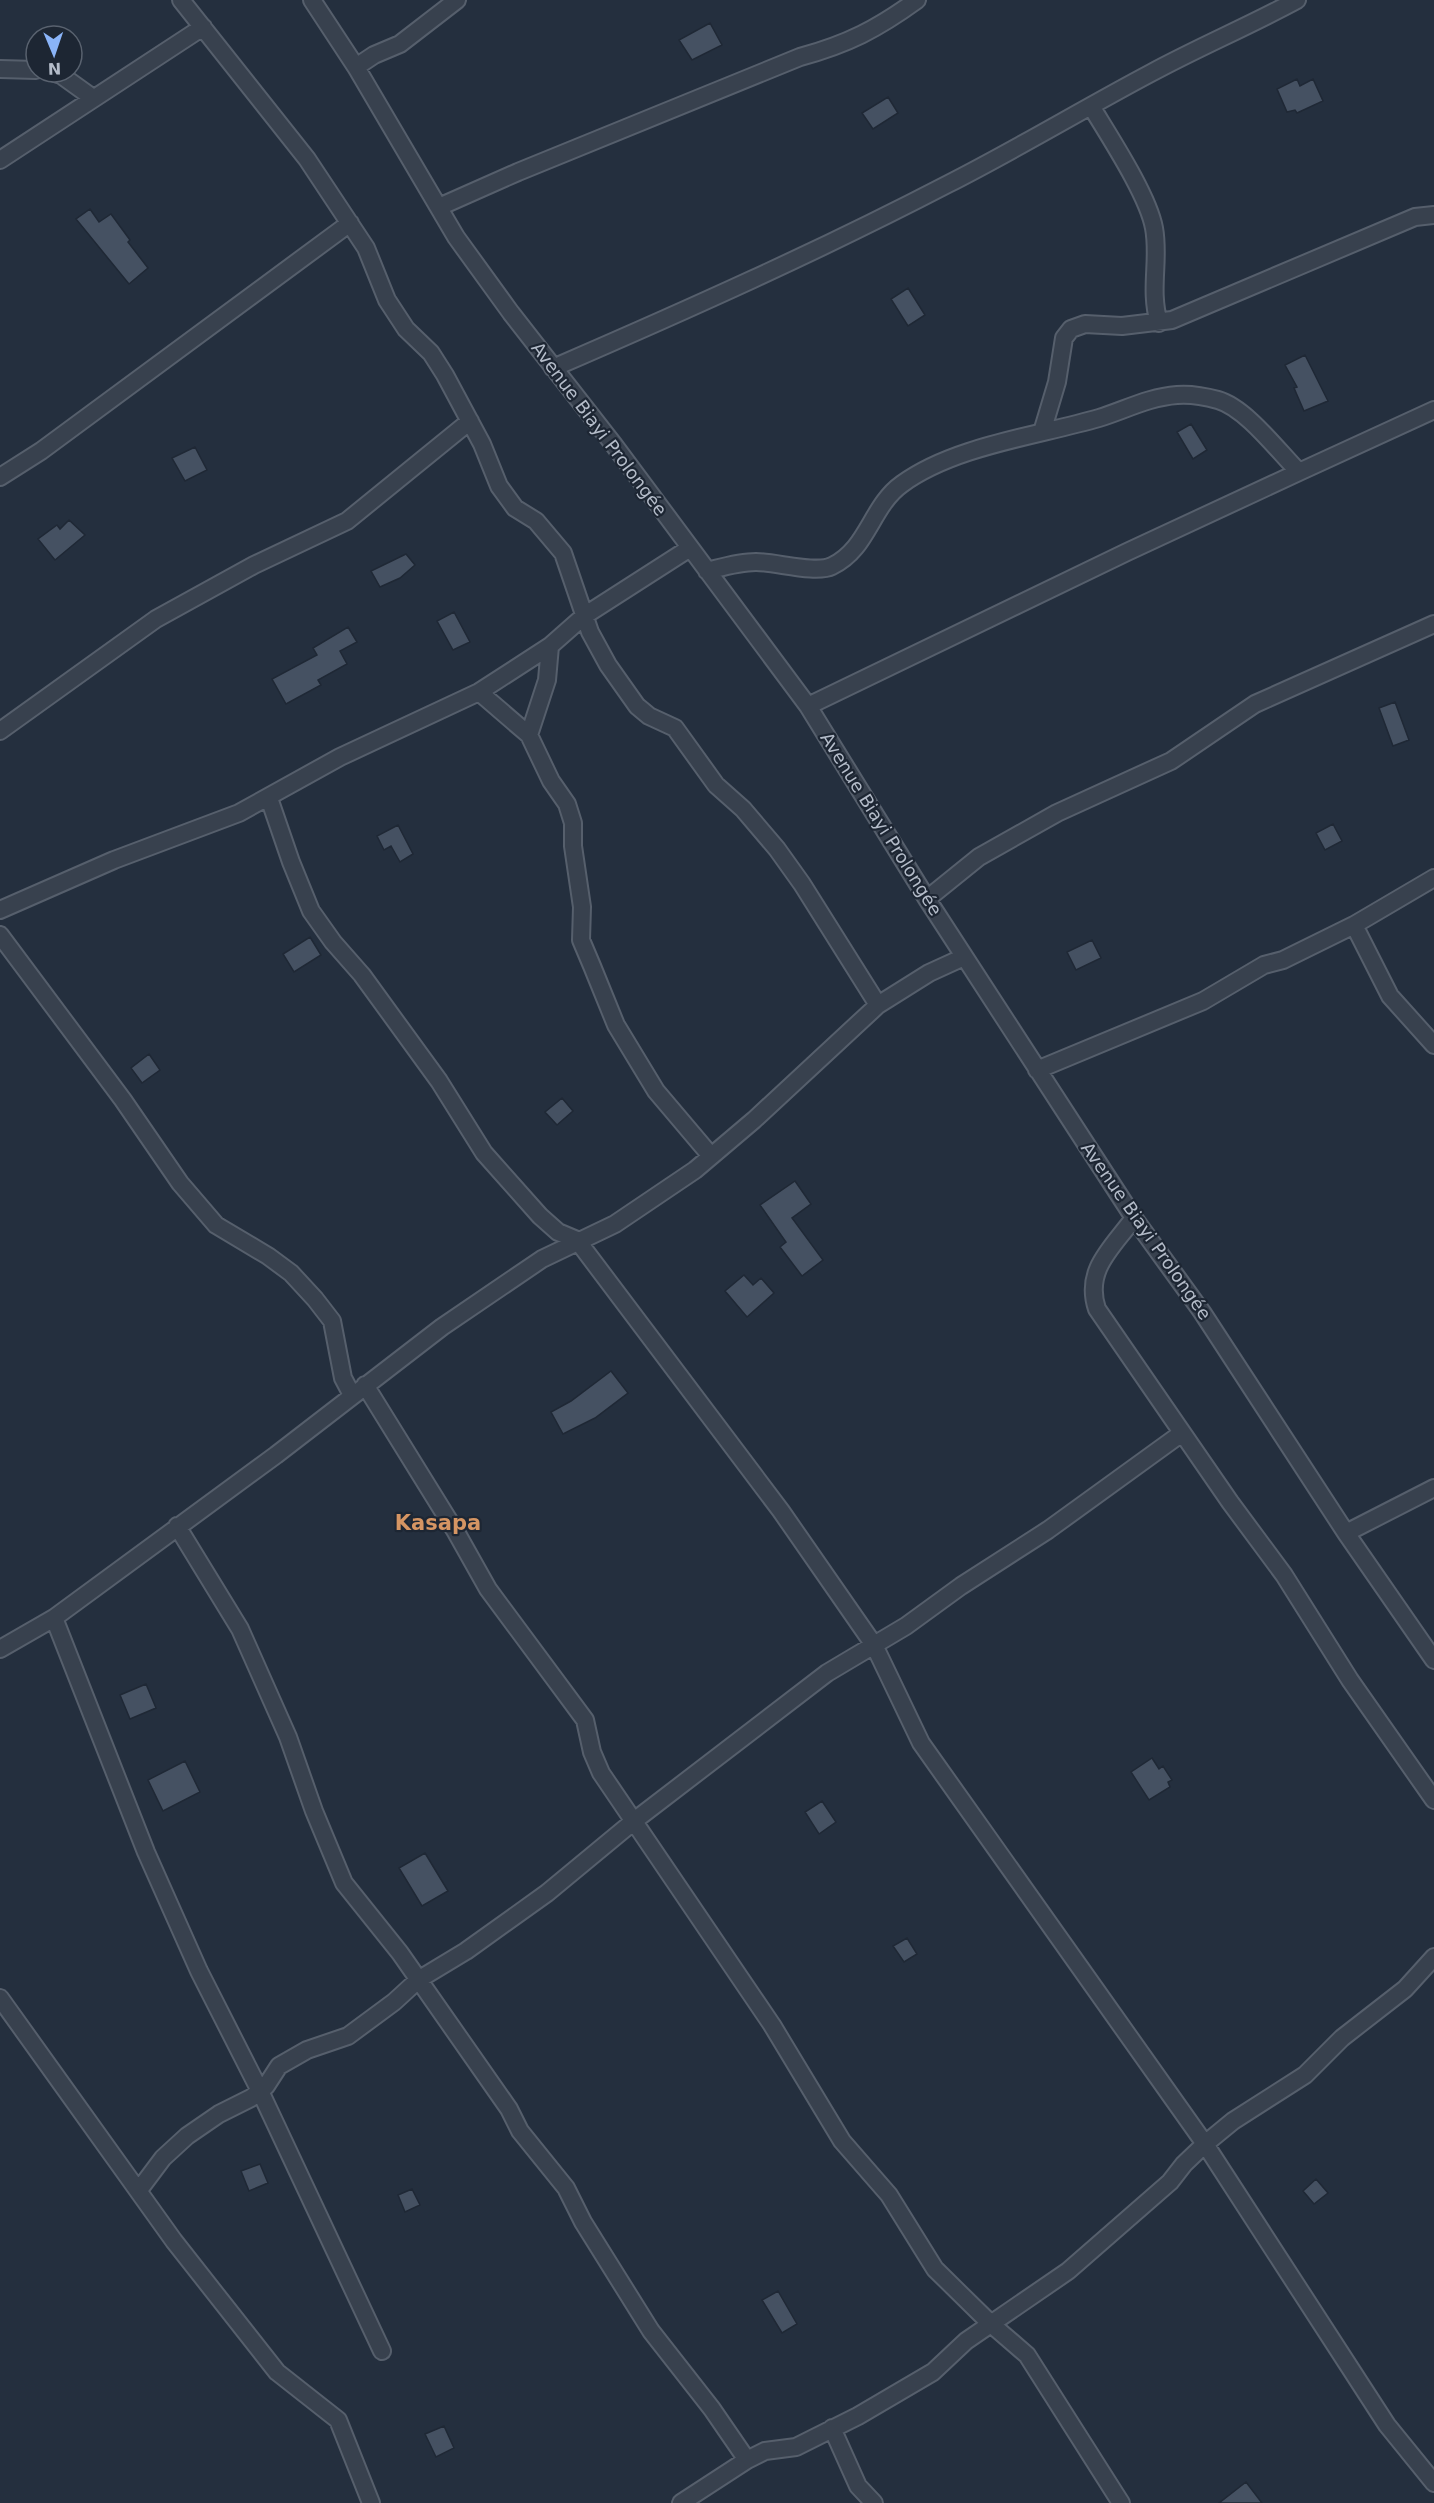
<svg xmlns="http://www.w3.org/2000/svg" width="1434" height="2503" font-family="'DejaVu Sans',sans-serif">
	<rect width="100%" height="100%" fill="#242f3e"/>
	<path fill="#455162" stroke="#1f2835" stroke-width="1.5" d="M 710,23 L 722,45 L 692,60 L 679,40 Z
		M 1297,79 L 1300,86 L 1313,79 L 1323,101 L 1297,113 L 1295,110 L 1287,112 L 1277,89 Z
		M 888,97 L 898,113 L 873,129 L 862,113 Z
		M 90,209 L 99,222 L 111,214 L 130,240 L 128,242 L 148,268 L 129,284 L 76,219 Z
		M 908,288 L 925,315 L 908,326 L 891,299 Z
		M 1305,355 L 1328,401 L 1304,411 L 1294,388 L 1297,387 L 1285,365 Z
		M 1191,424 L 1207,450 L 1193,459 L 1177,432 Z
		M 195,447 L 207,470 L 185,481 L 172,458 Z
		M 69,520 L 85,535 L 55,560 L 38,539 L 57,525 L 60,529 Z
		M 406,554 L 415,565 L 400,578 L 380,587 L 371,571 Z
		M 454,612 L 470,642 L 453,650 L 437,621 Z
		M 348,627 L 357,642 L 340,651 L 347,664 L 318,680 L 321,685 L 286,704 L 272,679 L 317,655 L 313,648 Z
		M 1395,702 L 1409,740 L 1393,746 L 1379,708 Z
		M 1333,824 L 1342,841 L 1325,850 L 1316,833 Z
		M 398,825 L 413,854 L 400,862 L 391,846 L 384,850 L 377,836 Z
		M 310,937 L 321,955 L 294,972 L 283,954 Z
		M 1092,940 L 1101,958 L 1076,970 L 1067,952 Z
		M 149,1054 L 160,1070 L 142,1083 L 131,1068 Z
		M 562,1098 L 573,1111 L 557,1125 L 545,1112 Z
		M 795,1181 L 811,1204 L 792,1218 L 823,1260 L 802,1276 L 780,1247 L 786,1242 L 760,1205 Z
		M 744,1275 L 753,1285 L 761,1278 L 774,1293 L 747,1317 L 725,1291 Z
		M 611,1371 L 628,1393 L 595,1418 L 563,1434 L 551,1412 L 571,1401 Z
		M 146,1684 L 156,1708 L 130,1719 L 120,1695 Z
		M 1152,1758 L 1159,1769 L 1163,1766 L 1172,1780 L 1168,1782 L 1170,1787 L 1149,1800 L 1131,1772 Z
		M 185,1761 L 200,1792 L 163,1811 L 148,1780 Z
		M 822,1801 L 836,1822 L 819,1834 L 805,1812 Z
		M 425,1853 L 448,1891 L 422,1906 L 399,1868 Z
		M 907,1938 L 917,1954 L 904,1962 L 893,1946 Z
		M 260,2164 L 268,2183 L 249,2191 L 241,2171 Z
		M 1316,2179 L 1328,2193 L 1314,2204 L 1303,2191 Z
		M 412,2189 L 420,2205 L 405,2212 L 398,2195 Z
		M 778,2291 L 797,2324 L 782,2333 L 762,2300 Z
		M 444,2426 L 454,2448 L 436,2457 L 425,2434 Z
		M 1246,2482 L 1262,2503 L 1219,2503 Z"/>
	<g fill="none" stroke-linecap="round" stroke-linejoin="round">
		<defs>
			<path id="street" d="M 181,0 L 307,159 L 366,248 L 387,300 L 406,329 L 431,353 L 445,375 L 482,444 L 499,486 L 515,508 L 536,521 L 563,553 L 590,632 L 608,665 L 637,706 L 649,716 L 675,728 L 716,785 L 743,809 L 777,849 L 802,884 L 878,1005
				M 312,0 L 356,67 L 456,237 L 511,313 L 614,445 L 808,706 L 927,899 L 1134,1218 L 1202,1312 L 1346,1533 L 1434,1660
				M 356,67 L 374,55 L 400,44 L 457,0
				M 0,69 L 36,70
				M 52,72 L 61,75 L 93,98
				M 1091,106 C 1109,136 1148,195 1154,228 C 1160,260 1149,289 1159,323
				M 0,160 L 203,27
				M 439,207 L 518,172 L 800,57 C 848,44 877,29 917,0
				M 553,368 C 687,310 819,251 948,184 C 1017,149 1083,109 1151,73 C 1199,47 1249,26 1297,0
				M 1042,432 L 1057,382 L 1064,338 L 1071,329 L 1085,324 L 1122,326 L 1172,320 L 1415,217 L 1434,215
				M 0,477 L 41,451 L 350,223
				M 707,571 C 723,567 739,562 756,562 C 776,562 816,574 832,566 C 868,549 871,506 902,484 C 954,446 1037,436 1099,418 C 1125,410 1149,397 1177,395 C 1189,394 1207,397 1218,400 C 1246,408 1278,451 1299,472 L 1434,410
				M 479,692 L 529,735 L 551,781 L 567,804 L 573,823 L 573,846 L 582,907 L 581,940 L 592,966 L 616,1025 L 656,1091 L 711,1156
				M 808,706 L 1127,552 L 1299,472
				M 0,731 L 156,619 L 254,565 L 347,521 L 470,421
				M 529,735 L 547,680 L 550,646
				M 269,798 L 291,862 L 311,911 L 333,942 L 362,975 L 439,1081 L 484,1153 L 540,1216 L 558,1232 L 577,1240 L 781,1511 L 874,1645 L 921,1743 L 1205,2144 L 1387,2425 L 1434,2483
				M 927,899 L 979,857 L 1057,813 L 1171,761 L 1255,704 L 1434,624
				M 0,910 L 114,860 L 239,813 L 340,757 L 479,692 L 550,646 L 584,616 L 690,548
				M 1354,925 L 1390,996 L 1434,1045
				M 0,935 L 123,1100 L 180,1183 L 216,1225 L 268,1256 L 291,1273 L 315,1299 L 332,1321 L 343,1378 L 352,1395
				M 1037,1070 L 1203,1001 L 1264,965 L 1283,960 L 1354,925 L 1434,878
				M 1134,1218 C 1112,1248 1084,1270 1097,1309 L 1230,1502 L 1284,1575 L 1350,1680 L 1434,1800
				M 365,1385 L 456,1532 L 488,1589 L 585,1720 L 592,1752 L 601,1773 L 772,2025 L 842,2141 L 889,2195 L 935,2269 L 991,2324 L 1027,2355 L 1121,2503
				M 177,1526 L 240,1629 L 288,1737 L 314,1811 L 344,1883 L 400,1953 L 509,2109 L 520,2131 L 566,2188 L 583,2222 L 651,2331 L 712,2409 L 747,2460
				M 1346,1533 L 1434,1488
				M 54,1618 L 146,1852 L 199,1971 L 260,2091 L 382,2351
				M 0,1649 L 54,1618 L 276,1455 L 442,1327 L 542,1259 L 615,1224 L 695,1170 L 754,1120 L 878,1005 L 929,973 L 964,957
				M 0,1998 L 174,2241 L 277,2372 L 338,2420 L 371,2503
				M 139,2190 L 163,2158 L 187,2136 L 219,2114 L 251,2098 L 266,2086 L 279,2066 L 307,2050 L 348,2036 L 394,2002 L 418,1980 L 466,1951 L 547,1893 L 634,1821 L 827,1673 L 906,1626 L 961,1586 L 1048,1530 L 1182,1433
				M 832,2428 L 858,2486 L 874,2503
				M 681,2503 L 747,2460 L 765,2451 L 796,2447 L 858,2416 L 933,2372 L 966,2341 L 1068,2271 L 1170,2182 L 1184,2164 L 1205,2144 L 1233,2121 L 1305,2075 L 1342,2038 L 1405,1989 L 1434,1957"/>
		</defs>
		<use href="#street" stroke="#565f6c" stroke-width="20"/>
		<use href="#street" stroke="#38414e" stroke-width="16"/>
	</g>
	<g text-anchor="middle" stroke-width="4.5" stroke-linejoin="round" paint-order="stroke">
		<g font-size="18" fill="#b4bcc9" stroke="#1d2633">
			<text transform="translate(599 429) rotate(53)" y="6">Avenue Biayi Prolongée</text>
			<text transform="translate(881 824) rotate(58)" y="6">Avenue Biayi Prolongée</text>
			<text transform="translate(1146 1231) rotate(55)" y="6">Avenue Biayi Prolongée</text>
		</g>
		<g font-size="21" font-weight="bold" fill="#d59563" stroke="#1d2633">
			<text x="438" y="1530">Kasapa</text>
		</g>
	</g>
	<g transform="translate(54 54) rotate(178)"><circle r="28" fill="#1d2633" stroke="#59626f" stroke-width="1.5"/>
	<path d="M0-4.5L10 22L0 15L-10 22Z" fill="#8ab4f8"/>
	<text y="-9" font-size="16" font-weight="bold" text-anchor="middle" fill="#b4bcc9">N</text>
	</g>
</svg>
